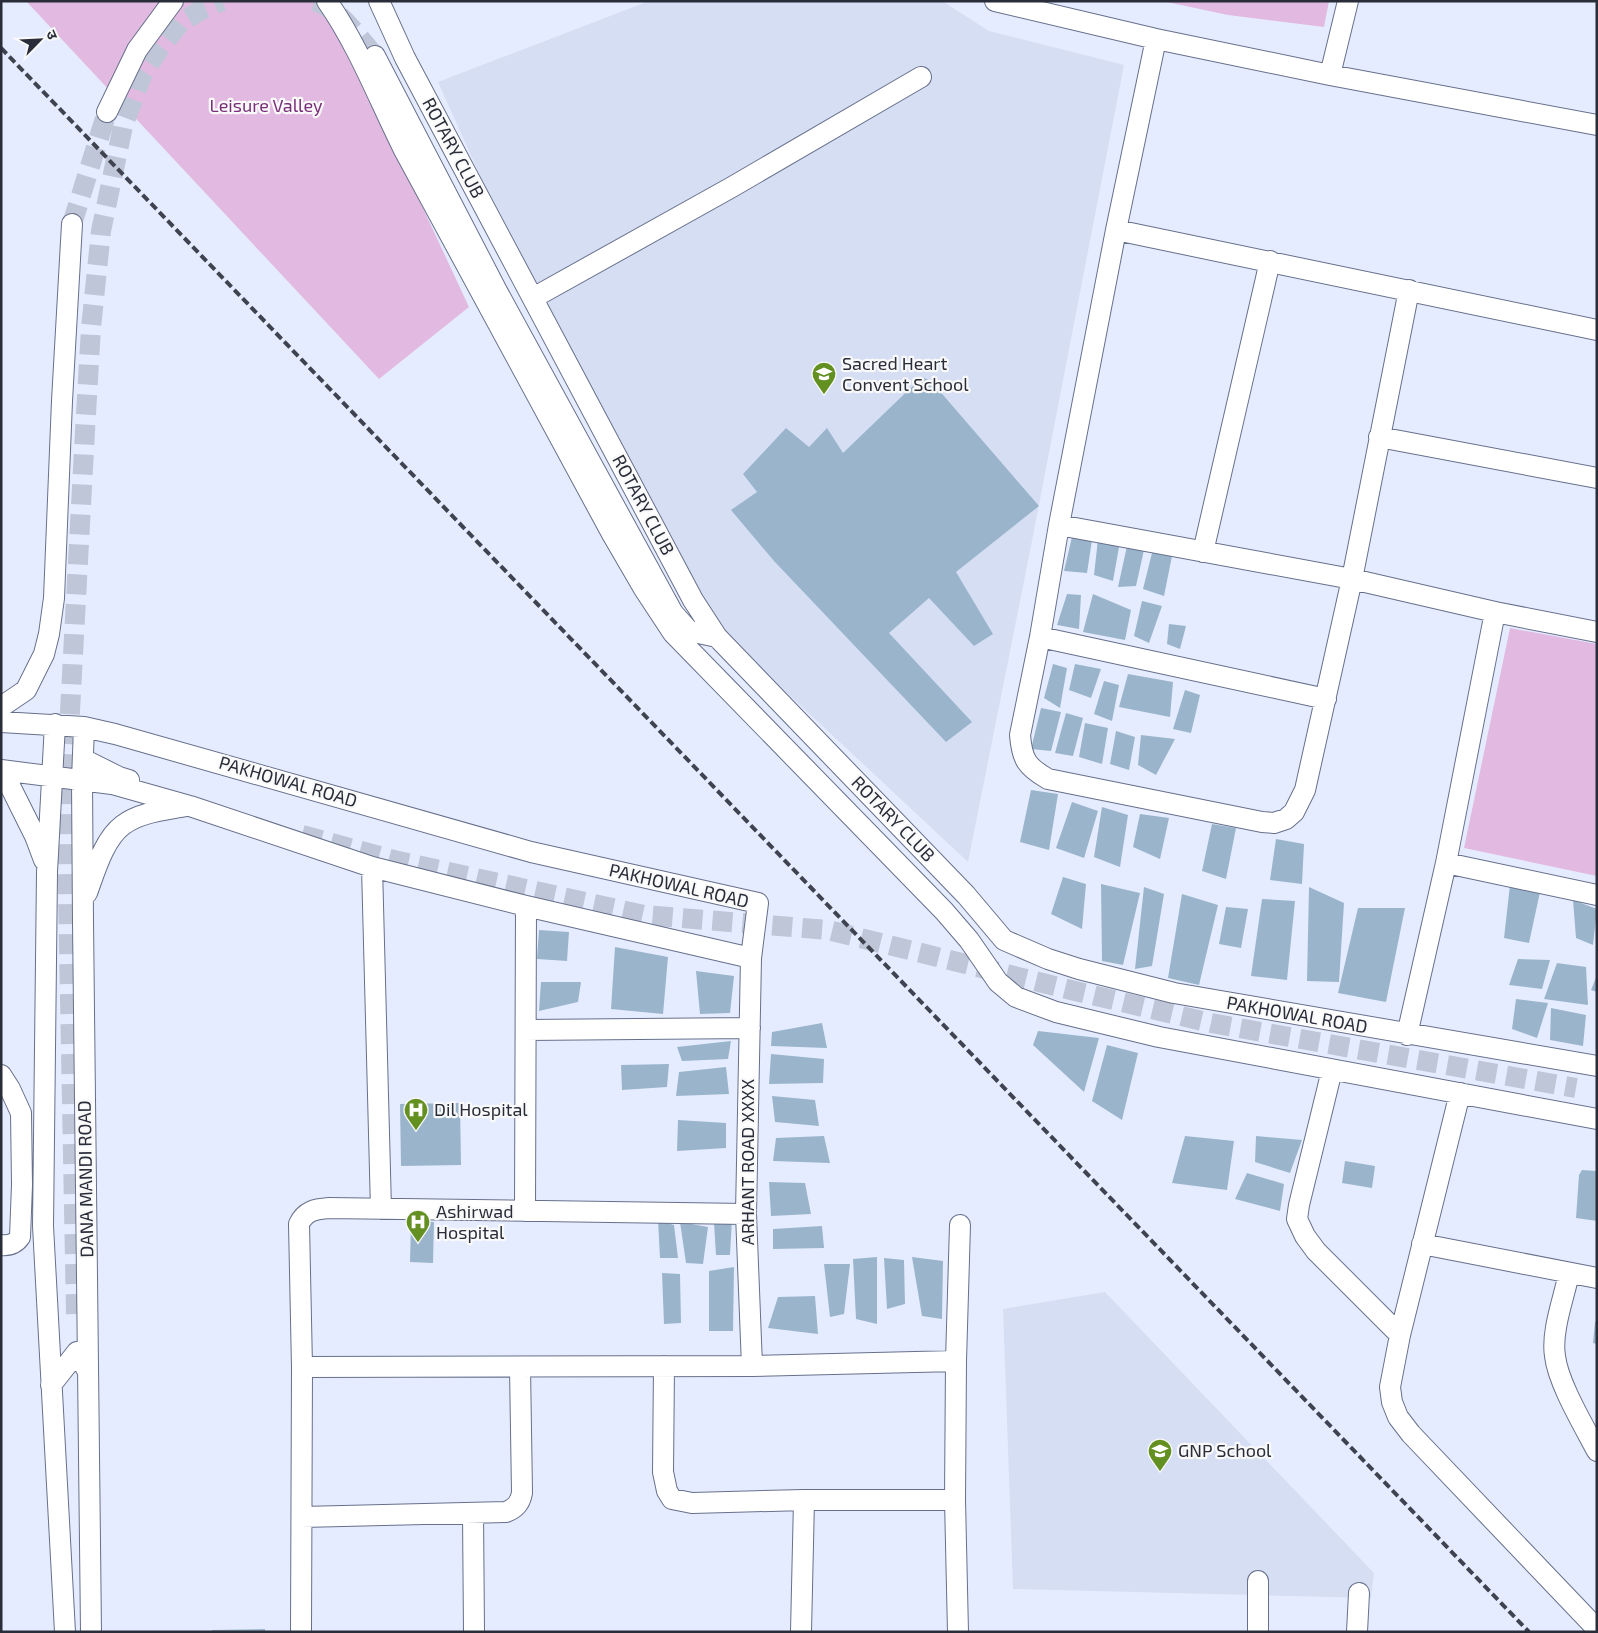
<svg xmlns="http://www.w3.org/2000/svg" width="1598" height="1633" font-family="'Exo 2','Noto Sans Devanagari',sans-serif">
	<rect width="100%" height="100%" fill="#e5ecff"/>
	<path fill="#d6def4" d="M 649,1 L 942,1 L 989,31 L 1124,65 L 1030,551 L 968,862 L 723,633 L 643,501 L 531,289 L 438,82 Z
		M 1105,1292 L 1374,1573 L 1371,1598 L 1013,1589 L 1003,1309 Z"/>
	<path fill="#e2bae1" d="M 26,1 L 337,1 L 393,144 L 469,307 L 379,379 Z
		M 1162,1 L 1329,1 L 1324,27 L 1228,15 Z
		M 1510,628 L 1597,644 L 1597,876 L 1464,848 Z"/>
	<path fill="#9ab5cb" d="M 922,377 L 931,381 L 1039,506 L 956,572 L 993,634 L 974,646 L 929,598 L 889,633 L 972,722 L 946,742 L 774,561 L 731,510 L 757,492 L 743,474 L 786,428 L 809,447 L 827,428 L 843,453 Z
		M 1072,537 L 1092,540 L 1087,573 L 1064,571 Z
		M 1098,539 L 1119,547 L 1113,581 L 1094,575 Z
		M 1127,546 L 1144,550 L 1136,586 L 1118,587 Z
		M 1152,553 L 1172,556 L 1164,596 L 1143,589 Z
		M 1067,594 L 1081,595 L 1079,629 L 1057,625 Z
		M 1093,594 L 1131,610 L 1125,640 L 1083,632 Z
		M 1142,601 L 1162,606 L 1149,643 L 1134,636 Z
		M 1169,624 L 1186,626 L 1180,649 L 1167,644 Z
		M 1053,664 L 1067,668 L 1060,708 L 1044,698 Z
		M 1075,664 L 1101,669 L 1091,698 L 1069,690 Z
		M 1128,674 L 1173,682 L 1170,717 L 1119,707 Z
		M 1104,681 L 1119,685 L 1112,721 L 1094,714 Z
		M 1185,690 L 1200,695 L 1191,733 L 1173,729 Z
		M 1041,708 L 1061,712 L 1051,751 L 1031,749 Z
		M 1066,713 L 1083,718 L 1073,756 L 1055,753 Z
		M 1085,723 L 1108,728 L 1102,764 L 1079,757 Z
		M 1116,731 L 1135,737 L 1129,770 L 1110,764 Z
		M 1141,735 L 1175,739 L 1156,775 L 1138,765 Z
		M 1031,790 L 1058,794 L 1049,850 L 1020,842 Z
		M 1072,802 L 1098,811 L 1084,858 L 1056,848 Z
		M 1102,807 L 1128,815 L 1120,867 L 1094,857 Z
		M 1140,814 L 1169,818 L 1160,859 L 1133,847 Z
		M 1212,824 L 1236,828 L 1226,879 L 1202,871 Z
		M 1276,839 L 1304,844 L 1302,884 L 1270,880 Z
		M 1063,877 L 1086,884 L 1082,929 L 1051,914 Z
		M 1101,884 L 1140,893 L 1123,965 L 1102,961 Z
		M 1510,885 L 1540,892 L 1529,943 L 1504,938 Z
		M 1144,887 L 1164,894 L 1152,966 L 1135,969 Z
		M 1309,887 L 1344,903 L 1339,982 L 1307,981 Z
		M 1182,894 L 1218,905 L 1199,985 L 1168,978 Z
		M 1262,899 L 1295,901 L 1287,980 L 1251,976 Z
		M 1573,900 L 1597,909 L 1593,945 L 1576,938 Z
		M 1226,907 L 1248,909 L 1241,948 L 1219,944 Z
		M 1358,908 L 1405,908 L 1386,1002 L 1338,993 Z
		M 539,930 L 569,932 L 567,961 L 537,959 Z
		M 615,947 L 668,957 L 663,1014 L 611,1009 Z
		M 1518,959 L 1550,960 L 1542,989 L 1509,985 Z
		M 1557,963 L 1586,967 L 1588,1005 L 1544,999 Z
		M 696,971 L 734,976 L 730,1013 L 700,1014 Z
		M 1597,975 L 1597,992 L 1591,990 Z
		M 541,982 L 581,982 L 578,1002 L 539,1011 Z
		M 1516,999 L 1548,1003 L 1537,1038 L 1512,1029 Z
		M 1551,1008 L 1586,1015 L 1583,1046 L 1550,1040 Z
		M 822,1023 L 827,1048 L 771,1046 L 772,1032 Z
		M 1038,1031 L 1099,1038 L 1084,1092 L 1033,1045 Z
		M 731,1041 L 728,1059 L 682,1061 L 677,1047 Z
		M 1107,1045 L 1138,1053 L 1122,1120 L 1092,1101 Z
		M 771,1054 L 824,1059 L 823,1083 L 769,1084 Z
		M 669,1064 L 667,1087 L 622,1090 L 621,1065 Z
		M 726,1067 L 729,1094 L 676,1096 L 679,1072 Z
		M 772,1096 L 815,1100 L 819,1126 L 775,1122 Z
		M 460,1103 L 461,1165 L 401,1166 L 400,1104 Z
		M 678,1120 L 726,1123 L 726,1148 L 677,1151 Z
		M 824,1136 L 830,1163 L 773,1161 L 776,1138 Z
		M 1185,1136 L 1234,1141 L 1227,1190 L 1172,1183 Z
		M 1256,1136 L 1302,1140 L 1290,1173 L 1255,1162 Z
		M 1345,1161 L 1375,1166 L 1372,1188 L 1342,1183 Z
		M 1582,1170 L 1597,1171 L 1597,1221 L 1576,1218 L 1579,1175 Z
		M 1247,1173 L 1284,1184 L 1280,1211 L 1235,1199 Z
		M 769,1182 L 805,1183 L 811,1214 L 771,1216 Z
		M 732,1219 L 730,1255 L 716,1255 L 714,1223 Z
		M 658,1220 L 674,1225 L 678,1258 L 660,1258 Z
		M 411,1221 L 434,1222 L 433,1263 L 410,1262 Z
		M 680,1222 L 708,1227 L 703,1264 L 686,1263 Z
		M 822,1226 L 824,1248 L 773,1249 L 773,1229 Z
		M 877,1257 L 877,1324 L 856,1319 L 853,1259 Z
		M 912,1257 L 943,1261 L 942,1319 L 922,1316 Z
		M 884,1258 L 904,1260 L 905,1304 L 887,1309 Z
		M 824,1264 L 850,1264 L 844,1314 L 830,1317 Z
		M 734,1267 L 733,1331 L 709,1331 L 709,1271 Z
		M 662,1273 L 680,1274 L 681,1323 L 664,1324 Z
		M 815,1296 L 818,1334 L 768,1328 L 778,1297 Z
		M 1595,1322 L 1597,1322 L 1597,1344 L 1593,1343 Z
		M 265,1629 L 265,1632 L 211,1632 L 212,1630 Z"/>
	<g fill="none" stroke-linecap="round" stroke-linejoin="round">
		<path stroke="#bfc6d7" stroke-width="20" stroke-dasharray="20 10" stroke-linecap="butt" d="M 314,1 C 340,8 358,37 375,56
			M 72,224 L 107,112
			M 302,835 L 394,860 L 644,915 L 828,930 L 1075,991 L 1211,1023 L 1576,1088
			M 76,1314 L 66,786 L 85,431 L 91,328 L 101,231 L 123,126 L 143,73 L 160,48 L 180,23 L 201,10 L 222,1"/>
		<defs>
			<path id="minor" d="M 327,1 C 359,47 379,100 404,150 L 612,534 L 644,589 L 673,633 L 944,911 L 969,940 L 998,982 L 1016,997 L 1056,1012 L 1159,1037 L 1597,1119
				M 379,1 L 405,58 L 693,600 L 717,637 L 966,895 L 1004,940 L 1048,959 L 1079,969 L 1174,993 L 1597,1066
				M 995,1 L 1156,39 L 1330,75 L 1597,125
				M 1156,39 L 1116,230 L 1059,525 L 1352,579 L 1495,612
				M 375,56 L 497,291 L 673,613 L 689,631 L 717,637
				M 1330,75 L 1348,1
				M 107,112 L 137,50 L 173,1
				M 1116,230 L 1597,330
				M 533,298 L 732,187 L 921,77
				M 1379,437 L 1597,478
				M 1059,525 L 1040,637 L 1020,735 C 1022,760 1027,767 1048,779 L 1262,822 L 1274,823 L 1286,819 L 1294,812 L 1305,790 L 1352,579 L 1409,290
				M 1203,552 L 1270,261
				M 1597,632 L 1495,612 L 1446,863 L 1597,895
				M 1040,637 L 1326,699
				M 1,707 L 26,690 L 44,654 L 49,634 L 54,598 L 62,401 L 72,224
				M 1,722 L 84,727 L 115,734 L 531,852 L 758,903 L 751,958 L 746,1214 L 752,1366
				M 55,724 L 47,872 L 43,1226 L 65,1632
				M 84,727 L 82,780 L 83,922 L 91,1632
				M 83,759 L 119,777 L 129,780
				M 1,770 L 112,784 L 190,806 L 372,867 L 526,906 L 751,958
				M 2,770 L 35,836 L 44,860
				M 372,867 L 381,1209
				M 87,893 C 95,871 104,839 123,825 C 140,812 166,810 186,806
				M 526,1030 L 750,1028
				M 1407,1035 L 1446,863
				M 1332,1070 L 1299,1205 L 1297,1219 L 1305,1236 L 1316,1251 L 1400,1335
				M 1,1075 L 10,1089 L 21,1113 L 22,1185 L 20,1237 C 15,1244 10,1246 1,1245
				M 1460,1093 L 1400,1335 L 1390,1387 L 1392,1402 L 1398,1417 L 1411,1434 L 1597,1629
				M 525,1211 L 526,906
				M 1422,1244 L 1597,1278
				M 1569,1273 C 1564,1298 1551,1331 1555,1356 C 1558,1383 1584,1426 1597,1451
				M 664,1366 L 663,1472 L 667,1491 L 672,1499 L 692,1503 L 804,1500 L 955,1500
				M 302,1367 L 752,1366 L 956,1361
				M 51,1385 L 77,1352 L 88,1372
				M 473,1513 L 474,1632
				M 302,1517 L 506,1512 C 516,1508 520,1503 522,1493 L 520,1367
				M 1258,1581 L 1258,1632
				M 301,1632 L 302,1367 L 299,1224 C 305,1211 315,1209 329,1208 L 746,1214
				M 801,1632 L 804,1500
				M 958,1632 L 955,1500 L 956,1361 L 960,1225
				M 1357,1632 L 1359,1593"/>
		</defs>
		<use href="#minor" stroke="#67708b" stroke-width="22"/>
		<use href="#minor" stroke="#fff" stroke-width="20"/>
		<path stroke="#3e434f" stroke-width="4" stroke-dasharray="8 4" stroke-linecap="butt" d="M 1,48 L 1529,1632"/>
	</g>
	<defs>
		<symbol id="school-pin" viewBox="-11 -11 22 30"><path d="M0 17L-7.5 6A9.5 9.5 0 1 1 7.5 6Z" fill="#649022" stroke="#f9f9f9"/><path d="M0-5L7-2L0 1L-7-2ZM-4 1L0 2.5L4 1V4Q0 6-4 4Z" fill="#fff"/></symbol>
		<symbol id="hospital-pin" viewBox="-11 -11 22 30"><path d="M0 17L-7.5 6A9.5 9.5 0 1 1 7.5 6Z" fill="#649022" stroke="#f9f9f9"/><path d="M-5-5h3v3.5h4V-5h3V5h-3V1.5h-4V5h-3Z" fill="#fff"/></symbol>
	</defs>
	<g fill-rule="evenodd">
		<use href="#school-pin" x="810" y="360" width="28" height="38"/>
		<use href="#hospital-pin" x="402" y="1096" width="28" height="38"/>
		<use href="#hospital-pin" x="404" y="1208" width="28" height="38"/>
		<use href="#school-pin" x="1146" y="1437" width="28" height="38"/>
	</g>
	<g text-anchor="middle" stroke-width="4.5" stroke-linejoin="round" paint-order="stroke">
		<g font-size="18" fill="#792e7a" stroke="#f9f9f9">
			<text x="266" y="112">Leisure Valley</text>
		</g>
		<g font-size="18" fill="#292d39" stroke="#f9f9f9">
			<text transform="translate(453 148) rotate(62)" y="6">ROTARY CLUB</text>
			<text transform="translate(643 505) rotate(62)" y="6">ROTARY CLUB</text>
			<text transform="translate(288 782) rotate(16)" y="6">PAKHOWAL ROAD</text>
			<text transform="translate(893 819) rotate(46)" y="6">ROTARY CLUB</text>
			<text transform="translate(679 886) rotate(13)" y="6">PAKHOWAL ROAD</text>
			<text transform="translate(1297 1015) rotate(10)" y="6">PAKHOWAL ROAD</text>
			<text transform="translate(748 1162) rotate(-90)" y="6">ARHANT ROAD XXXX</text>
			<text transform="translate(86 1179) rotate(-91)" y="6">DANA MANDI ROAD</text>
		</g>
		<g font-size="18" fill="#292d39" stroke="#f9f9f9" text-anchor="start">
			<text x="842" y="370">Sacred Heart<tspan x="842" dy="21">Convent School</tspan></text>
			<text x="434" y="1116">Dil Hospital</text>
			<text x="436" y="1218">Ashirwad<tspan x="436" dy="21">Hospital</tspan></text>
			<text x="1178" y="1457">GNP School</text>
		</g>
	</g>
	<rect width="1598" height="1633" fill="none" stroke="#292d39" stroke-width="5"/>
	<g transform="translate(40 40) rotate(66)" stroke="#f9f9f9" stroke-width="4" paint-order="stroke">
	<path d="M0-4L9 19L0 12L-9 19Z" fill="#292d39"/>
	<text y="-8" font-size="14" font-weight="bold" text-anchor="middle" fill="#292d39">उ</text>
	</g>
</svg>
